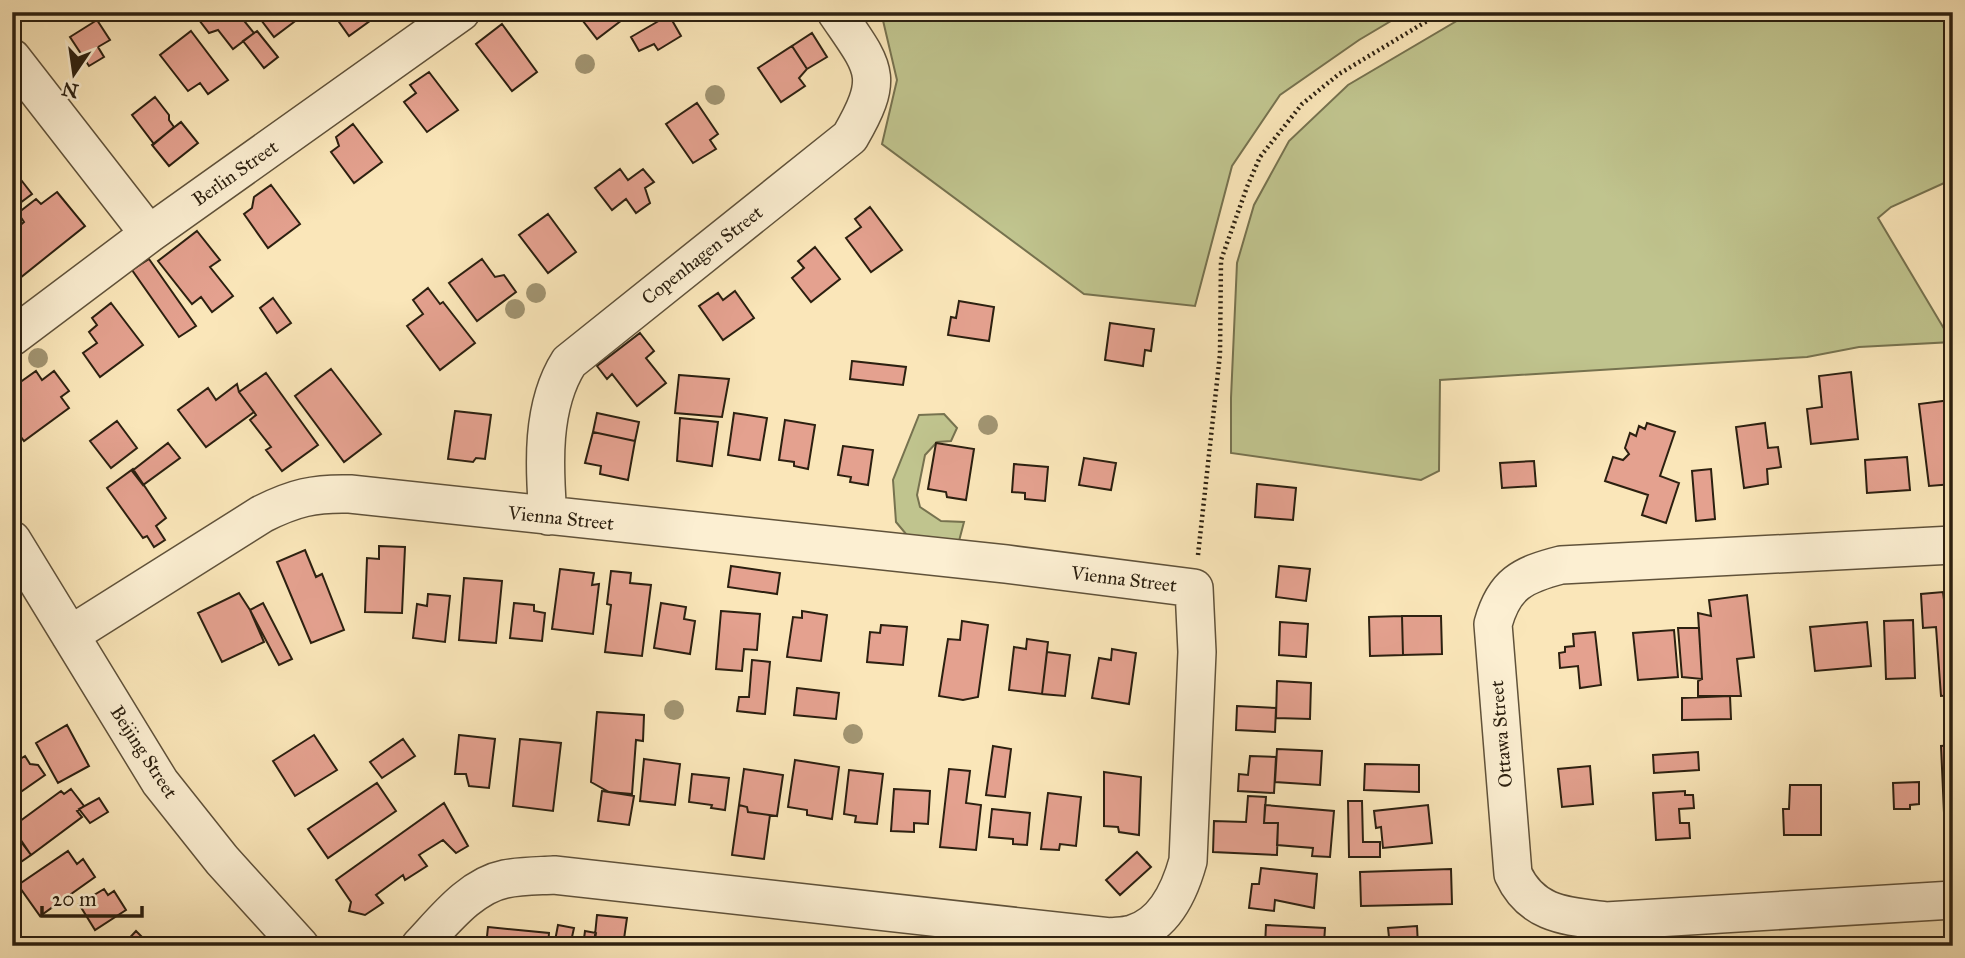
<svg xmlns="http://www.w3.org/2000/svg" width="1965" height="958" font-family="'IM FELL Great Primer',serif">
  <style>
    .green { fill: #c0c48e; stroke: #76724f; stroke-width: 2 }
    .building { fill: #e4a18f; stroke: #2c2010; stroke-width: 2 }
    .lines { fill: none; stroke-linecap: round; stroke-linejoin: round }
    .minor-casing { stroke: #60523a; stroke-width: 40 }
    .path { stroke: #2c2010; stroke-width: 4.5; stroke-dasharray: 2 3.5; stroke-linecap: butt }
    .minor { stroke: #fcefd2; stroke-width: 37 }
    .tree { fill: #a19471 }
    .labels { text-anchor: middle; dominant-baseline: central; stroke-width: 6; stroke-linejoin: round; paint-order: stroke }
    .street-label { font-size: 19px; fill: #2c2010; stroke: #fcefd2 }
  </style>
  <rect width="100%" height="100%" fill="#fae6b9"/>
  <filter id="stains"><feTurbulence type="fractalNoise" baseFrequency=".00286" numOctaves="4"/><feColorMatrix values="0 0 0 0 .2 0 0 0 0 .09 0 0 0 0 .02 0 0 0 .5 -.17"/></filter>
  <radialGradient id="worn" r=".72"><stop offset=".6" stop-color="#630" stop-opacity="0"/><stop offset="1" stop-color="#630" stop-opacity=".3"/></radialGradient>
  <path class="green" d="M881,12H1406L1359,40L1280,95L1232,166L1195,306L1084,294L882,144L897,80Z
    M1472,12H1953V179L1891,207L1878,218L1952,342L1859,347L1807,357L1440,380L1439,471L1421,480L1231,453V398L1237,263L1254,205L1289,141L1348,85Z
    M944,414L957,428L951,441L937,442L925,455L917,495L920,507L941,521L964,522L959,541L916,546L896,522L893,480L919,415Z"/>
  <path class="building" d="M193,12H237L254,33L233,49L218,30L209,33Z
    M255,12H305L306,13L274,37Z
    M332,12H370L374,18L349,36Z
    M576,12H628L630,14L597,39Z
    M669,15L681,36L658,50L654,44L639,51L631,37Z
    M97,20L110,40L98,47L104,57L89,66L70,37Z
    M502,24L537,72L512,91L476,44Z
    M191,31L228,80L208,94L200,83L188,91L160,55Z
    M257,31L278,57L264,68L243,41Z
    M812,33L827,57L807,69L792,46Z
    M792,46L807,69L799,78L805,86L781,102L758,68Z
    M429,72L458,110L427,132L404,102L416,93L410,85Z
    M155,97L169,115V120L174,127L154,144L132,115Z
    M697,103L718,134L710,140L716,149L693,163L666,124Z
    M181,122L198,143L169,166L152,145Z
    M353,124L382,162L354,183L331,152L339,146L336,137Z
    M620,169L628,180L643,169L654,182L645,188L650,203L636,213L626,199L612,210L595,188Z
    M18,176L32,194L12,209V177L14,179Z
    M271,185L300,224L268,248L244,214L252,208L254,197Z
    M57,192L85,226L20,278L12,268V232L24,222L18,213L36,199L41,204Z
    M870,207L902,250L871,272L846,238L861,227L855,219Z
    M548,214L576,252L548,273L519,235Z
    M197,231L220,260L210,267L233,296L212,312L201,297L192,304L158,261Z
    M815,247L840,279L811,302L792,278L804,268L798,261Z
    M149,259L196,326L179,337L132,270Z
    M482,259L495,277L504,275L516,292L477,321L449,283Z
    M428,288L440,304L443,302L475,343L440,370L407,326L423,314L413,300Z
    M735,291L754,318L723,340L699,306L718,293L723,300Z
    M273,298L291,323L277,333L260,308Z
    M959,301L994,307L989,341L948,335L951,317L956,318Z
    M111,303L143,345L100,377L83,353L97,343L89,332L97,325L92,318Z
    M1110,323L1154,329L1151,351L1145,350L1143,366L1105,360Z
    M640,333L654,351L646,358L666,383L637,406L612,374L607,379L597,366Z
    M852,361L906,367L903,385L850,379Z
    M331,369L381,434L344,462L295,396Z
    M36,371L42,380L54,371L69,391L61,397L69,408L24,441L12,425V408L18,404L12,396V388Z
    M1851,372L1858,439L1811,444L1807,409L1822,407L1819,376Z
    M266,373L318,445L282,471L266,450L271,447L250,420L256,415L239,392Z
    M679,375L729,379L722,417L675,413Z
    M237,384L239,392L254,412L206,447L178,410L208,388L216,400Z
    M1951,400L1953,484L1929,486L1919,404Z
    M455,411L491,415L485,459L476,458L473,462L448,459Z
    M597,413L639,422L635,441L593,432Z
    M734,413L767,418L760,460L728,455Z
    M680,418L718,422L712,466L677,461Z
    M785,420L815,425L808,469L794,466V462L779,460Z
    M117,421L137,448L111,468L90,441Z
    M1647,423L1675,432L1660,476L1679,483L1666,523L1642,515L1648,495L1605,481L1613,457L1623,460L1629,454L1625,448L1630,433L1636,436L1639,426L1645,429Z
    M1765,423L1768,448L1778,447L1781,467L1767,469L1768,484L1744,488L1736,427Z
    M593,432L635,441L628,480L600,474L601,466L585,463Z
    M168,443L180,458L143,485L132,471Z
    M936,443L974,449L966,500L947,497L946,492L928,489Z
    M843,446L873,450L868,485L850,482L851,477L838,475Z
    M1907,457L1910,490L1867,493L1865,460Z
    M1084,458L1116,463L1111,490L1079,485Z
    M1534,461L1536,486L1502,488L1500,463Z
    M1014,464L1048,467L1045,501L1025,499V493L1012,492Z
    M133,469L166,518L156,526L165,540L154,547L147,536L143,538L107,488Z
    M1711,469L1715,519L1696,521L1692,471Z
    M1257,484L1296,488L1293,520L1255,517Z
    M379,546L405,547L402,613L365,612L367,558L379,559Z
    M305,550L316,577L322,574L344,630L311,643L277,562Z
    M731,566L780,573L777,594L728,587Z
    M1279,566L1310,569L1306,601L1276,597Z
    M560,569L594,573L592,585L599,584L593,634L552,629Z
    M611,571L631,573L630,583L651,585L642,656L605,652L611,605L607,604Z
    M464,578L502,581L496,643L459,640Z
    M1943,592L1944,600L1953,599V695L1941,696L1936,627L1923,628L1921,594Z
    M239,593L250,610L264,642L222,662L198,613Z
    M428,594L450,596L445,642L413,638L417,604L427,606Z
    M1747,595L1754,657L1737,659L1741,696H1698V681L1702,679L1698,613L1711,616L1709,600Z
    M263,603L292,659L279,665L250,610Z
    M514,603L534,605V611L545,613L542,641L510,638Z
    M661,603L686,607L684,619L695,621L690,654L654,648Z
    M721,611L760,614L757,650L744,649L742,671L716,669Z
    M802,611L827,615L821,661L787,657L793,617L802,618Z
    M1402,616L1403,655L1370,656L1369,617Z
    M1402,616H1441L1442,654L1403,655Z
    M1913,620L1915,678L1886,679L1884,621Z
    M962,621L988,625L978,697L963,700L939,696L948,639L960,640Z
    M1280,622L1308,624L1306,657L1279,655Z
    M1867,622L1871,666L1815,671L1810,627Z
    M881,625L907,627L903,665L867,662L870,632L880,633Z
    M1678,628H1699L1702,679L1682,677Z
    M1674,630L1678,677L1638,680L1633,633Z
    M1595,632L1601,685L1580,688L1578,666L1560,668L1559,653L1565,652V647L1574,646L1573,634Z
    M1027,639L1048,642L1042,694L1009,690L1014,647L1026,649Z
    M1112,649L1136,653L1129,704L1092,698L1099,658L1111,660Z
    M1047,652L1070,655L1065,696L1042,694Z
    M752,660L770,662L765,714L737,711L739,697H749Z
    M1277,681L1311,683L1310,719L1276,718Z
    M797,688L839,693L836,719L794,715Z
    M1730,696L1731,719L1682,720V698Z
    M1237,706L1276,708L1275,732L1236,730Z
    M597,712L644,715L643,741L636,740L632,794L609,792L591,782Z
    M67,725L89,766L58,783L36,743Z
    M314,735L337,770L295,796L273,761Z
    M459,735L495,739L489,788L469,786L466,774H455Z
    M403,739L415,756L382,778L370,762Z
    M520,739L561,743L553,811L513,806Z
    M1953,745V835H1945L1941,746Z
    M993,746L1011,749L1005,797L986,795Z
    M1277,749L1322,751L1320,785L1275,782Z
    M1698,752L1699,770L1654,773L1653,755Z
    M25,756L30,764L38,765L45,775L12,798V764Z
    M1250,756L1276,757L1274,793L1238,791L1239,774L1248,775Z
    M644,759L680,764L675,805L640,801Z
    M795,760L839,767L832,819L807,815V810L788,807Z
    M1365,764L1419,765V792L1364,790Z
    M1590,766L1593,804L1562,807L1558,769Z
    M744,769L783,775L777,816L748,812L747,807L739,805Z
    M949,769L970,771L966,803L981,805L976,850L940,847Z
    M849,770L883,774L877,824L855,822L856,816L844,814Z
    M1104,772L1141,777L1139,835L1119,832L1118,827L1104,826Z
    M692,774L729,778L725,810L711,808L712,805L689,802Z
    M1919,782V804L1910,805V809H1894L1893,783Z
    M377,783L396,811L328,858L308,829Z
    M1790,785H1821V835H1784L1783,809H1789Z
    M71,789L84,806L77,811L82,817L31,855L12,827L61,791L64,794Z
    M894,789L930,791L928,824L914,823V832L891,831Z
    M602,791L634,796L629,825L598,821Z
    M1685,791V795H1693L1694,808L1679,809L1680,823H1689L1690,838L1656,840L1653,793Z
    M1048,793L1081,797L1076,846L1060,844L1059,850L1041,849Z
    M1248,796L1266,797L1264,823H1278L1277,855L1213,852L1214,821L1246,822Z
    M99,798L108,812L90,823L79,809Z
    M1348,801H1362L1363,842H1380V857H1349Z
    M444,803L468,846L456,853L443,840L419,855L427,866L405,880L403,875L376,895L383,903L365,915L349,911L351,902L336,880Z
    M739,805L747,807L748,812L770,815L764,859L732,855Z
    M1265,805L1334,811L1330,857L1312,856L1313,848L1277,845L1278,823H1264Z
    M1428,805L1432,843L1383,848L1381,827L1376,828L1374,811Z
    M992,809L1030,813L1027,845L1013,844V839L989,837Z
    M12,830L31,855L12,868Z
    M68,851L77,864L83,859L95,877L40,916L18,885Z
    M1137,852L1151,867L1120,895L1106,880Z
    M1261,868L1317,874L1314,908L1275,900L1274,911L1249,908L1252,884H1259Z
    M1451,869L1452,904L1361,906L1360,872Z
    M104,889L108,895L114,891L126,910L95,930L79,904Z
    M597,915L627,918L623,946L594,945Z
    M558,925L574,928L570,946H554Z
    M1266,925L1325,928L1324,943L1292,941V946H1265Z
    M1417,926L1418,946H1390L1388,928Z
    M488,927L549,933L548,946H486Z
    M136,931L151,946H122Z
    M585,931L596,933L594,945L602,946H583Z"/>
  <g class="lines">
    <defs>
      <path id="minor" d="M12,58L149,234
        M12,337L149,234L461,12
        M548,516C544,466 541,406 569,362L850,137C886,75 874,68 836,12
        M12,540L160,782L222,860L300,946
        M1953,545L1561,565C1522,575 1504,584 1493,624L1513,874C1532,915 1566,916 1606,921L1953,900
        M70,635L262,514C294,498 314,493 350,494L1006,564L1194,588L1197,652L1188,861C1180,890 1165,925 1132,934C1126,936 1117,936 1110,937L554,875C537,876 521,876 505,879C470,886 443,922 420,946"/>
    </defs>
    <use href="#minor" class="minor-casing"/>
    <path class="path" d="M1198,555L1220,354L1221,260L1247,187L1260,157L1302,104L1339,74L1442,12"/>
    <use href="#minor" class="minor"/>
  </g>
  <g class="tree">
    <circle cx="585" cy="64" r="10"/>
    <circle cx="715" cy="95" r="10"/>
    <circle cx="536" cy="293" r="10"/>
    <circle cx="515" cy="309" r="10"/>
    <circle cx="38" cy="358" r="10"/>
    <circle cx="988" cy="425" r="10"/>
    <circle cx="674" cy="710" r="10"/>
    <circle cx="853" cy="734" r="10"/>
  </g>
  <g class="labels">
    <g class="street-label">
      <text transform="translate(235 173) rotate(-35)">Berlin Street</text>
      <text transform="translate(702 255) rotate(-38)">Copenhagen Street</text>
      <text transform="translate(561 518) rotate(6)">Vienna Street</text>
      <text transform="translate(1124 579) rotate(7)">Vienna Street</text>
      <text transform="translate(1501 734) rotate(-95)">Ottawa Street</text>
      <text transform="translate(144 752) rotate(57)">Beijing Street</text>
    </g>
  </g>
  <rect width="1965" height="958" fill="none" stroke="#fae6b9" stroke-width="42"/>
  <rect x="14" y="14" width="1937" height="930" fill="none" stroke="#2c2010" stroke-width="3.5"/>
  <rect x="21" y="21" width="1923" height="916" fill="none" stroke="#2c2010" stroke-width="2"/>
  <g transform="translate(74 74) rotate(193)" stroke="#fcefd2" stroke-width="5" paint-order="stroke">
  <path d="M0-5L12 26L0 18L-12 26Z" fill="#2c2010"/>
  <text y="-10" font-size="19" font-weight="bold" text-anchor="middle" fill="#2c2010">N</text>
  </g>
  <path d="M42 906v10h100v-10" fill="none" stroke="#2c2010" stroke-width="3.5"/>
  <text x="52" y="906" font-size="21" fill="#2c2010" stroke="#fcefd2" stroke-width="5" paint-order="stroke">20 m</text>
  <rect width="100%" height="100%" filter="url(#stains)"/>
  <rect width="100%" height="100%" fill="url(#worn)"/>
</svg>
